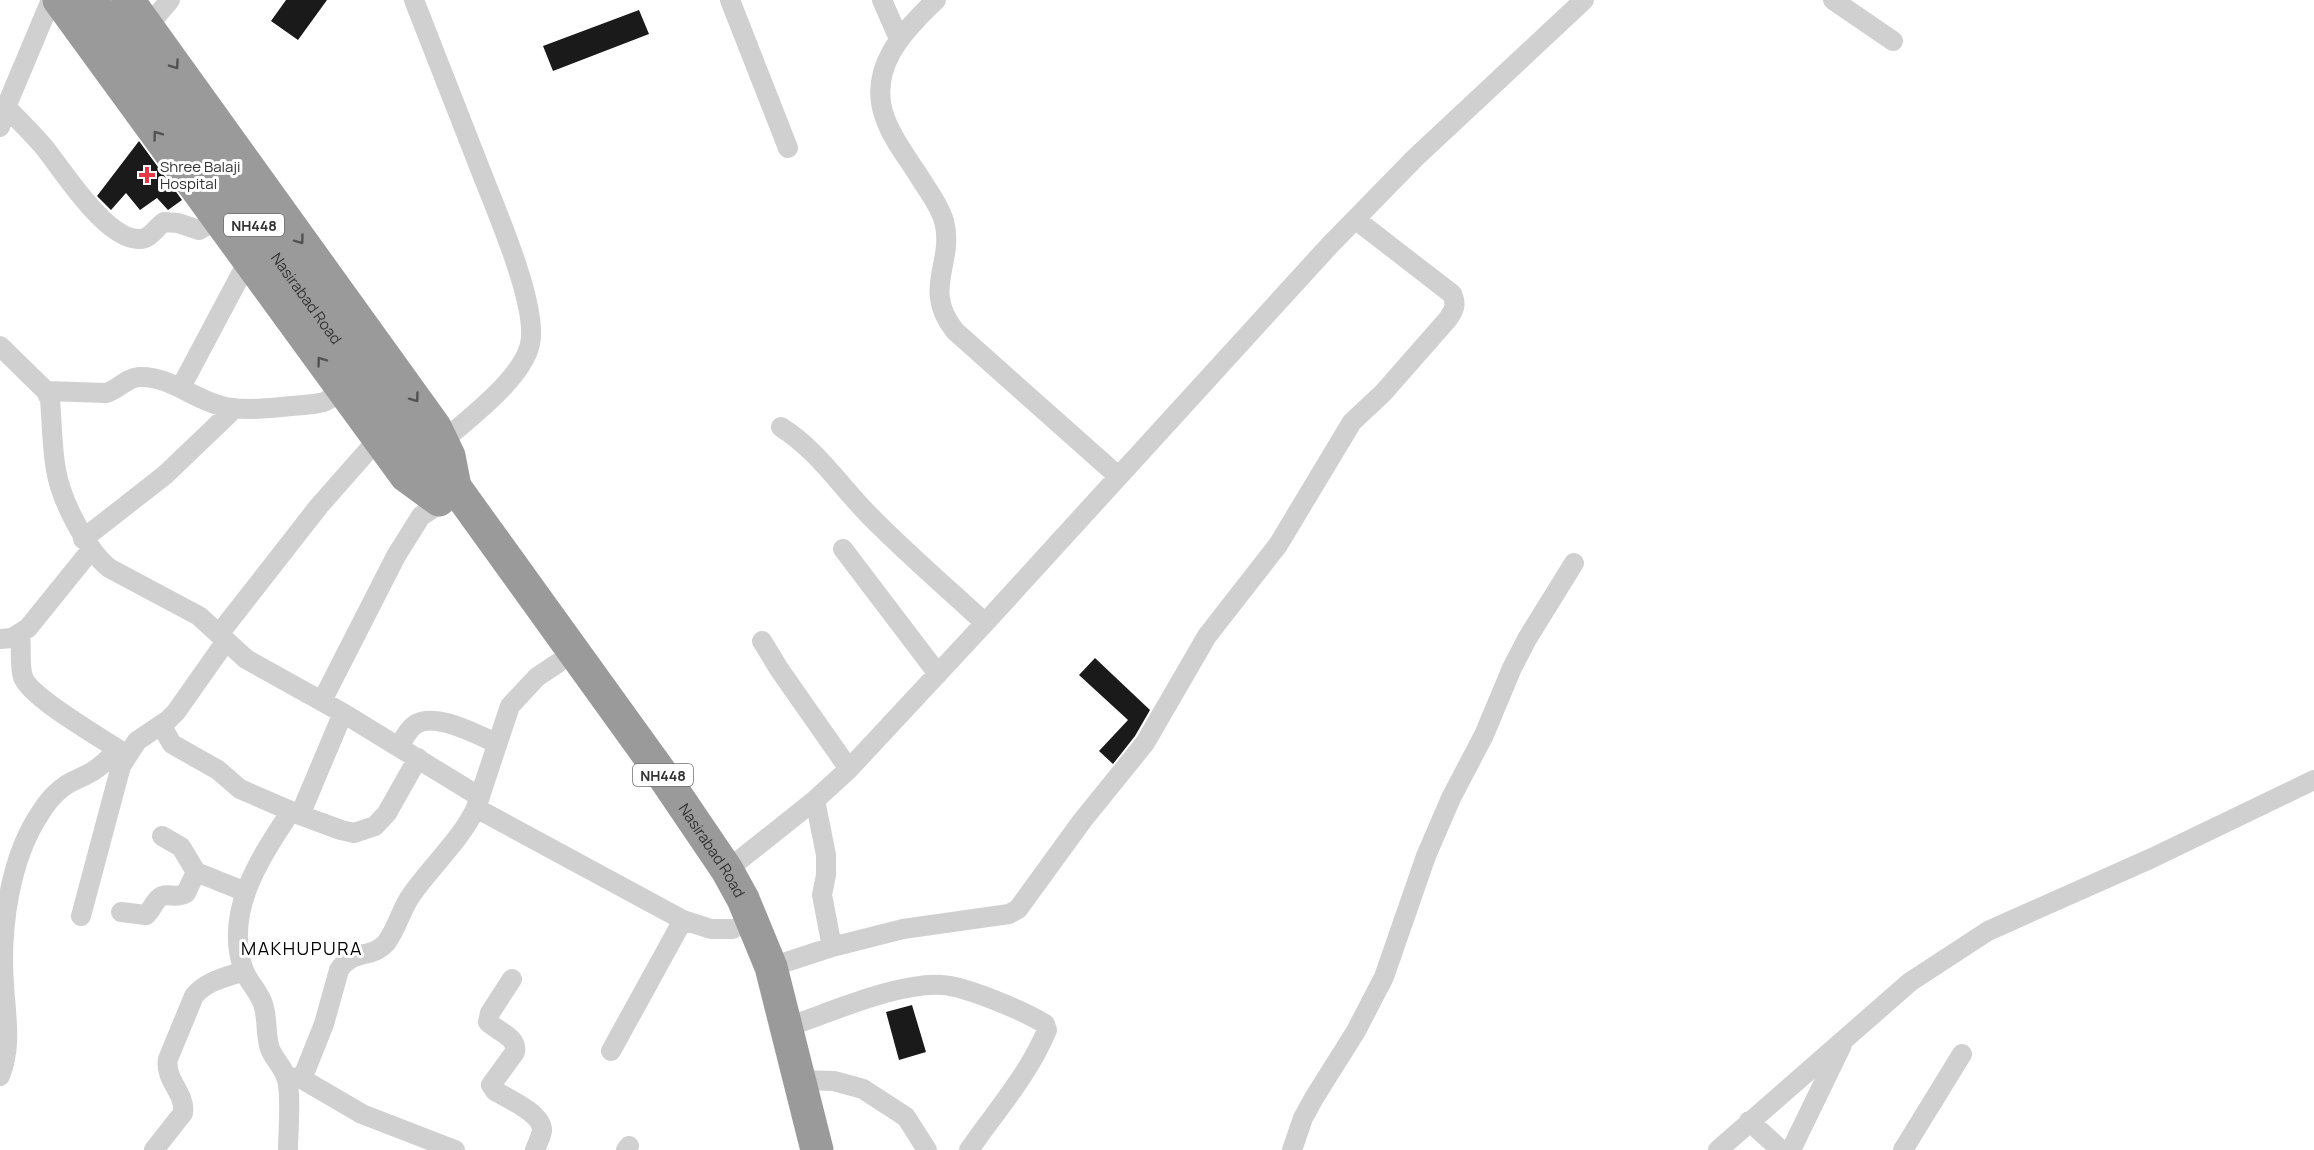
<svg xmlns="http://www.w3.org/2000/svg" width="2314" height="1150" font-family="Manrope,sans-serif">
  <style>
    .building { fill: #1a1a1a }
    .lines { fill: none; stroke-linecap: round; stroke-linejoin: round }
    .street { stroke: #d0d0d0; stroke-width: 20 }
    .highway { stroke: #9a9a9a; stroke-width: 33 }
    .oneway { stroke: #525252 }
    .poi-dot { fill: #e63946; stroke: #fff; stroke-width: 2 }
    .labels { text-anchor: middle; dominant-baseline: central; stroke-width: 6; stroke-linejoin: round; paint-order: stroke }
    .shield { fill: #fff; stroke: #707070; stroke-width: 1.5 }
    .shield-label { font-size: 14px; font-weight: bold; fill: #333 }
    .poi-label { font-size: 15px; fill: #333; stroke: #fff; text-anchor: start }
    .street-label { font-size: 15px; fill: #333; stroke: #fff }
    .quarter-label { font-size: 18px; letter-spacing: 1.5px; fill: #000; stroke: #fff }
  </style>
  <rect width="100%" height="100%" fill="#fff"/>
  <path class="building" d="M286,0H327L298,40L271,21Z
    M639,10L649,34L553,71L543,46Z
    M139,141L182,200L168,210L157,198L140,210L126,193L111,210L97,196Z
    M1095,658L1150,710L1135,736L1113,764L1099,751L1128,720L1079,675Z
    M912,1005L926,1052L899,1060L886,1012Z"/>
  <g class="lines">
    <path class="street" d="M414,0C435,54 456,108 477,161C492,201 539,305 530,344C523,378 469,418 443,441
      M730,0L788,148
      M882,0L899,39
      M936,0C903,31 867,69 885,118C892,138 906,156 917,173C926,188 939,204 944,221C955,263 921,289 955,331L1118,476
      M1833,0L1893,41
      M141,34L170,0
      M6,107C19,120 32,133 44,147C64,172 105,238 138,239C150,240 155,228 164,222L178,223L199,230L218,220
      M0,127L6,107L51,0
      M0,346L46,391L50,400C52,423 52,447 56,470C61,500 86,549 109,568L199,616L246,659L343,713L480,797
      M181,387L248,261
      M46,391L106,393C118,390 126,378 139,377C169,375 197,402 226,407C250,412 288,406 314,404L324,402L343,392
      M781,427C818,451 838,483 868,514C905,552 946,587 985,623
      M83,539L165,475L235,408
      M843,549L938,674
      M219,634L319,506L378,439
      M20,635C22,647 19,665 23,677C30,698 105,740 127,755
      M0,639L12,638L28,628L91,550
      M762,641L779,669L849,769
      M322,701L396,556L421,516L441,503
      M161,725L172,744L218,770L240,789L300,815L341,830L354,833L375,826L387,813L418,758
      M399,747C404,739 408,729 416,724C436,712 477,735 497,743
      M815,800L826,855V875L822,895L832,947
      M476,808L683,920L711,929H733
      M300,815L343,713
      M162,836L181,847L196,872L246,892
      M727,870L815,800L849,769L985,623L1329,246L1415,158L1584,0
      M121,912L146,915C152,910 155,899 162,896C170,893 177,899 186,893L196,872
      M81,916L121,766L137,741L168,720L176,712L226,641
      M771,967L832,947L903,929L1009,914L1018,909L1082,821L1145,743L1207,636L1278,545L1352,422L1383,393L1448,319C1454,310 1457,305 1452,294L1355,219
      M512,979L490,1013L488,1022C497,1031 518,1037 515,1052L491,1085L495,1091C509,1099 543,1114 542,1131C541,1137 537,1144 535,1150
      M787,1027C829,1013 898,982 942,985C965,986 1024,1011 1045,1024L1047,1030C1029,1074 996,1111 969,1150
      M611,1051L683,920
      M0,1076C12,1046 6,1017 4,985C0,930 9,859 41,812C46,804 54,794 62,788C69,782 78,779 86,775C99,769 109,759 118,749
      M289,1077L302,1079L362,1114L455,1150
      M302,1079L324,1024L339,970C352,949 372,959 386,943C397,929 401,909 412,894C433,864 460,841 476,808L510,706L537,677L558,663
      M799,1080L834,1081L863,1089L906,1117L927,1150
      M1749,1121L1781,1150
      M154,1150L183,1113C186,1093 164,1080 168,1059L194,996C206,981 226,977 244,971
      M288,1150C288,1132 292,1092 286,1077C283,1067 274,1059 270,1049C265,1034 268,1018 263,1004C259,991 247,981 243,968C224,910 261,857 291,811
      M626,1150L629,1146
      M1292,1150L1303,1118L1314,1098L1356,1031L1384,977L1426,856L1451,798L1484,735L1512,668L1527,639L1574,563
      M1718,1150L1910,982L1988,931L2152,858L2314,780
      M1791,1150L1842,1045
      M1903,1150L1962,1054"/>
    <g class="highway">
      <path d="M59,0L406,476L439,500"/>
      <path id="s1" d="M91,0L416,449L455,487L664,777L727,870L743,899L771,967L817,1150"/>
      <path d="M128,0L435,427L449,456L455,487"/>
    </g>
  </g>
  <defs><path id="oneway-chevron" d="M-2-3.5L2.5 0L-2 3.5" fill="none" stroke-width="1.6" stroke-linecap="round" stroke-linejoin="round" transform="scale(1.5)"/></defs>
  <g class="oneway">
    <use href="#oneway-chevron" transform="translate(175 65) rotate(55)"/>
    <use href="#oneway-chevron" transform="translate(157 135) rotate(-126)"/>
    <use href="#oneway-chevron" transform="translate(300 240) rotate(54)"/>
    <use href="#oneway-chevron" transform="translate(321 361) rotate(-126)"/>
    <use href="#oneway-chevron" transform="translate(415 398) rotate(54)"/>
  </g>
  <path class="poi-dot" d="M144 166h6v6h6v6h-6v6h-6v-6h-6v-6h6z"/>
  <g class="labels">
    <g class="shield">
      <rect x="224" y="214" width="60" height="22" rx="4.5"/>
      <rect x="633" y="764" width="60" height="22" rx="4.5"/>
    </g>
    <g class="shield-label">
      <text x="254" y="225">NH448</text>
      <text x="663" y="775">NH448</text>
    </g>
    <g class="poi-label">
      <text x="160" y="166">Shree Balaji<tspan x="160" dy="17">Hospital</tspan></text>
    </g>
    <g class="street-label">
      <text stroke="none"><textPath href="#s1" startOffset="368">Nasirabad Road</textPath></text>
      <text stroke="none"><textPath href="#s1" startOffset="1054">Nasirabad Road</textPath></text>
    </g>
    <g class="quarter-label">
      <text x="302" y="948">MAKHUPURA</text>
    </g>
  </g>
</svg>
